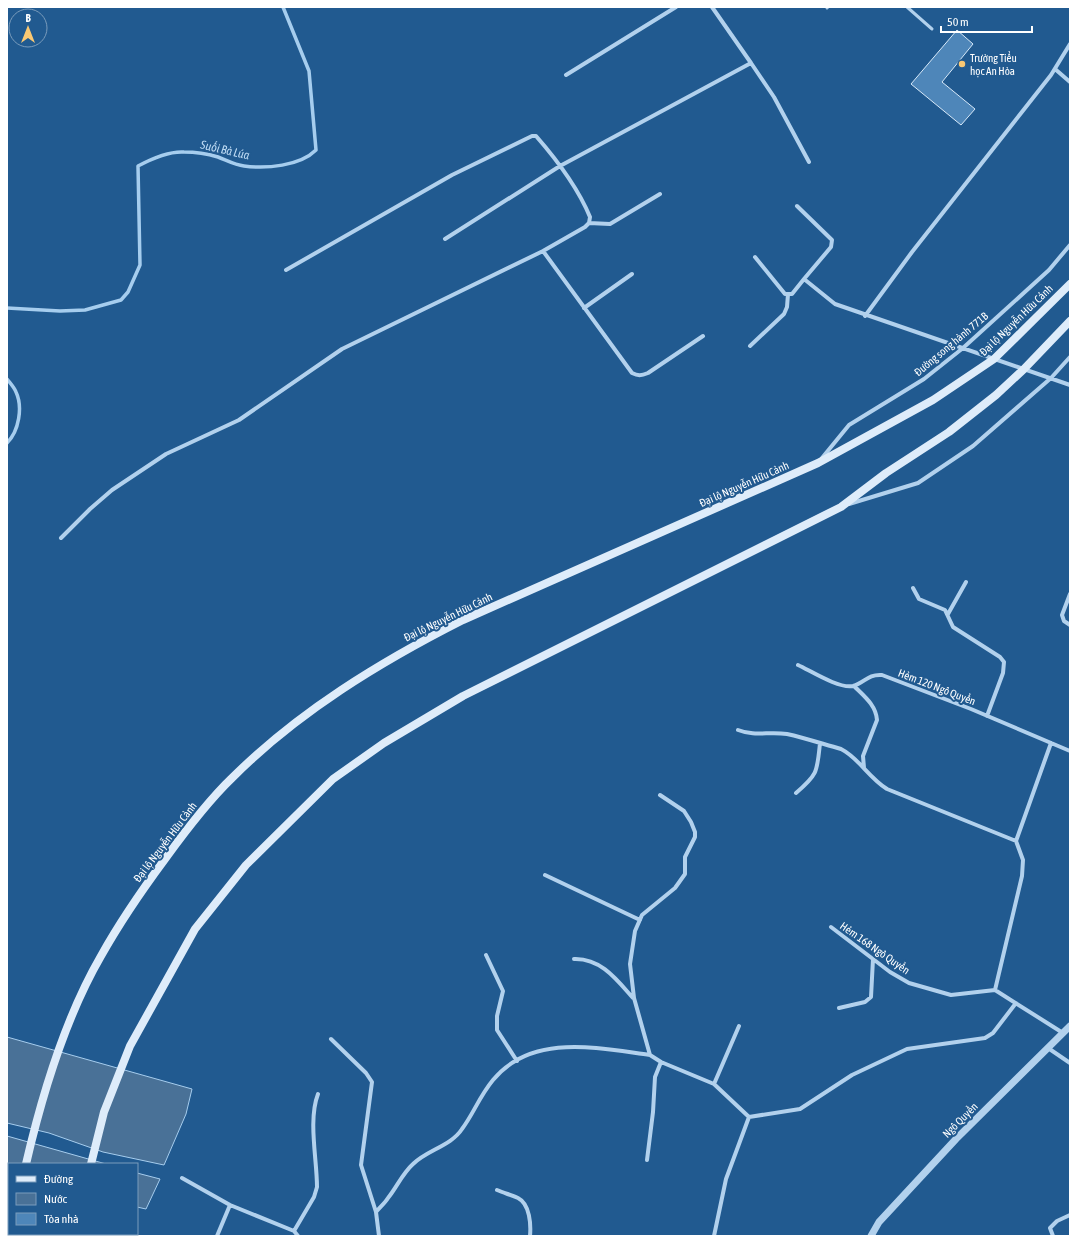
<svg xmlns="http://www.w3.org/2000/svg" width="1077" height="1243" font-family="'Asap Condensed',sans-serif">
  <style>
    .water { fill: #497197; stroke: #a6cdee }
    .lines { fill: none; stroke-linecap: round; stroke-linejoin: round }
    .stream { stroke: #a6cdee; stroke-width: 3.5 }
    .building { fill: #4e86b9; stroke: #d7e9f9 }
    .service { stroke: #b2d1ed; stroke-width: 3 }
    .minor { stroke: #b2d1ed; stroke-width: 4 }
    .tertiary { stroke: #b2d1ed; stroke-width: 7 }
    .secondary { stroke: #deecfa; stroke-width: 8 }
    .poi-dot { fill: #f9c873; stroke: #215a90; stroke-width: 1.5 }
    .labels { text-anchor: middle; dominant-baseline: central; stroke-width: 4; stroke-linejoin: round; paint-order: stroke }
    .poi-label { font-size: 11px; fill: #fff; stroke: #215a90; text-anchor: start }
    .street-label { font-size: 11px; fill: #fff; stroke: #215a90 }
    .water-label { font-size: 12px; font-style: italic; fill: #bedbf4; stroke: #215a90 }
  </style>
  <rect width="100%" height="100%" fill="#215a90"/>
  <path class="water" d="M7,1037L192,1089L186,1114L164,1165L103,1152L49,1133L7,1123Z
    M7,1136L106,1164H9V1173L7,1172Z
    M137,1173L160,1179L146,1209L137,1207Z"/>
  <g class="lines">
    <path class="stream" d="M7,308L60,311L85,310L121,300L128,292L140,265L138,166C151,159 168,151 184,152C194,152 208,154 218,157C226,160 235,165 244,166C266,169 300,166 316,150L309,71L283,7
      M7,379C10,383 14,387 16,392C23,407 19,431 7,443"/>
  </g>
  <path class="building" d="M957,30L973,44L942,82L975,109L961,125L911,84Z"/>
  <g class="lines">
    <path class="service" d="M907,7L932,29
      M827,8L828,7"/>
    <path class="minor" d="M751,63L774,97L809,162
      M1055,69L1070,82
      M566,75L676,7
      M797,206L832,240L831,247L804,279L835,304L1070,385
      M589,223L610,224L660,194
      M445,239L560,166L751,63L712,7
      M543,251L632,373C638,376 641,376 648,373L703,336
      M755,257L785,294H792L804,279
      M584,308L632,274
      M865,316L912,252L1051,75L1070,44
      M750,346L784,314L787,307L788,294
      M822,458L849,425L924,379L963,348L1049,270L1070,245
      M849,504L918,483L973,446L1051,378L1070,357
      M61,538L90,509L112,490L166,454L239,420L342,349L543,251L585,227L589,223L590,217C578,188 557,160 536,136H532L452,175L286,270
      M913,588L919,599L945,610L953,627L1000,657L1004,662L1003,673L987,716
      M1070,594L1062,615L1064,621L1070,625
      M948,614L966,582
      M798,665C811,671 839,689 853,686C865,683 867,674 882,675L971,709L1070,751
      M854,686C864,696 876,705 877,720L863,756L864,768
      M738,730C756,737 768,731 787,734C805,738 823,744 841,749C859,758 868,777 887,789L1016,841
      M796,793C818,774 817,772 820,743
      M660,795L684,811L691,822L695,832V837L685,857V874L675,888L642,915L635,931L630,964L634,998L650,1055L661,1062L714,1084L749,1117L800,1109L852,1075L907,1049L985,1038L993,1033L1016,1003
      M545,875L640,920
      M831,927L890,972L909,983L951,995L995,990L1063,1033
      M486,955L503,991L497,1016V1030L517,1061
      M574,959C601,958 617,980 633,998
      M995,990L1022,876L1023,860L1016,841L1051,743
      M839,1008L865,1002L871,997L873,959
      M331,1039L366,1073L372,1082L361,1165L376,1212L379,1236
      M1048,1048L1070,1063
      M714,1084L739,1026
      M647,1160L653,1112L655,1077L661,1062
      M182,1178L230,1205L294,1231L298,1236
      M497,1190C504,1193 511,1195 518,1198C530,1204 531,1225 530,1236
      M376,1212C380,1207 385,1203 388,1198C397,1187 402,1174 413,1164C427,1150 451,1146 462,1129C474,1113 479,1097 493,1080C532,1033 597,1048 650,1055
      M294,1231L314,1197L317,1187C317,1159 308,1120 318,1094
      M217,1236L230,1205
      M714,1236L726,1179L749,1117
      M1053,1236L1050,1228L1057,1221L1070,1215"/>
    <path class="tertiary" d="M871,1236L879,1222L956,1139L1070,1026"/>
    <path class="secondary" d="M26,1164C42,1095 65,1018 101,956C120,922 142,890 165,859C186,830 207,802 232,778C298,712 380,662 463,620L818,463L933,400L994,359L1070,284
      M91,1164L104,1112L130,1046L195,929L246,865L333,779L384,743L463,696L841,507L886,473L949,432L996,395L1024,369L1070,321
      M9,1236L10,1234
      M74,1236L75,1234"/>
  </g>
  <circle class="poi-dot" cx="962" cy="64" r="4"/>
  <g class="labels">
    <g class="poi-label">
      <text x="970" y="58">Trường Tiểu<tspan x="970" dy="13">học An Hòa</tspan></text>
    </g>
    <g class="street-label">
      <text transform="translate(1016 320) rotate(-44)">Đại lộ Nguyễn Hữu Cảnh</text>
      <text transform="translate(951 344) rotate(-40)">Đường song hành 771B</text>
      <text transform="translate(744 484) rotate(-24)">Đại lộ Nguyễn Hữu Cảnh</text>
      <text transform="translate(448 617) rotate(-26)">Đại lộ Nguyễn Hữu Cảnh</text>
      <text transform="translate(937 687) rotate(21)">Hẻm 120 Ngô Quyền</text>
      <text transform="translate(165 842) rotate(-53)">Đại lộ Nguyễn Hữu Cảnh</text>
      <text transform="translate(875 948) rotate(35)">Hẻm 168 Ngô Quyền</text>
      <text transform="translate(960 1120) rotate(-45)">Ngô Quyền</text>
    </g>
    <g class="water-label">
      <text transform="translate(225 150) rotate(13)">Suối Bà Lúa</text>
    </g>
  </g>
  <rect width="1077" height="1243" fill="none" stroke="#ffffff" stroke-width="16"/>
  <rect x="8" y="1163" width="130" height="72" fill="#215a90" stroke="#7a9cbc"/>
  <rect x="16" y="1176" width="20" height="6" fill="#deecfa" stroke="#7a9cbc"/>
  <text x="44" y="1183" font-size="12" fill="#ffffff">Đường</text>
  <rect x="16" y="1193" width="20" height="12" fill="#497197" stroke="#7a9cbc"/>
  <text x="44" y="1203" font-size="12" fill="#ffffff">Nước</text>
  <rect x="16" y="1213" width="20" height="12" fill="#4e86b9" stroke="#7a9cbc"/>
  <text x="44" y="1223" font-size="12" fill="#ffffff">Tòa nhà</text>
  <g transform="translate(28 28)"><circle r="19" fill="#215a90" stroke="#7a9cbc"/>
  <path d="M0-3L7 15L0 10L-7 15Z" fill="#f9c873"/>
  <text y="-6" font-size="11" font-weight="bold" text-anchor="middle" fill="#ffffff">B</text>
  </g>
  <path d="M941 26v6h91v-6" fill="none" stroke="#ffffff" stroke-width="2"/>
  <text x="947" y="26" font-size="12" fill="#ffffff" stroke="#215a90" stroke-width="3" paint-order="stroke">50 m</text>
</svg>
